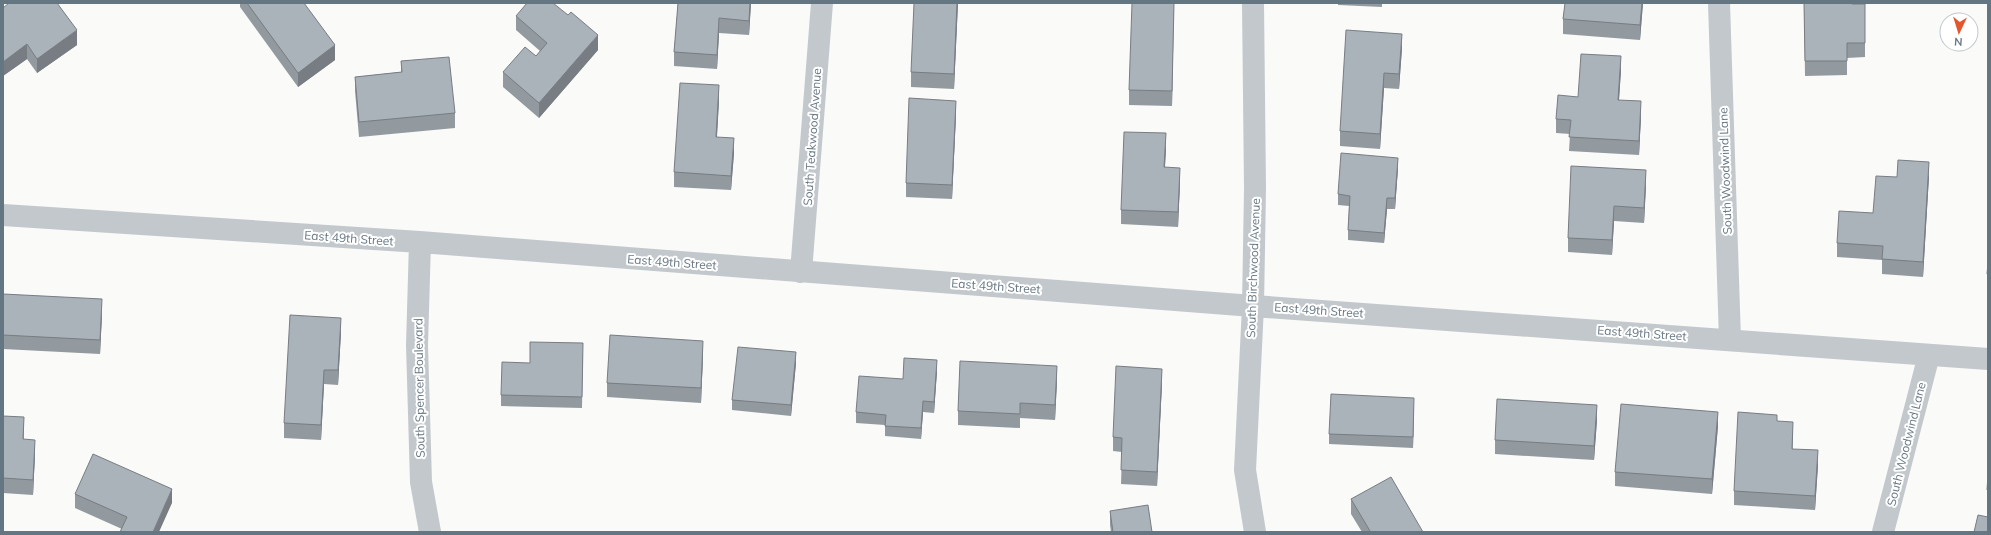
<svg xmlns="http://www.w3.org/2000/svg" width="1991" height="535" font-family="Mulish,sans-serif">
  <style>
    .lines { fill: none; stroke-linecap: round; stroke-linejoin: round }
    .minor { stroke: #c3c8cc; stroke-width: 22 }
    .wall { fill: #929a9f }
    .shaded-wall { fill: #777d82 }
    .building { fill: #aab3b9; stroke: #777d82 }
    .labels { text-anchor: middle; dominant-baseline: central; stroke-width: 4; stroke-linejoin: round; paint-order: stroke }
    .street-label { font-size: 12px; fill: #657683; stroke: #fff }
  </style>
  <rect width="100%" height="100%" fill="#fafaf8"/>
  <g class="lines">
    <path class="minor" d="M1253,3L1255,189L1253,306L1245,470L1255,532
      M1719,3L1730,340
      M3,215L420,242L1253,306L1988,359
      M420,242L417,345L421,482L430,532
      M801,272L822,3
      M1883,532L1929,355"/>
  </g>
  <path class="wall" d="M240,3H304L335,60L298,87L240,7Z
    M678,3H751L749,35L719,33L717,69L674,66V52Z
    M958,3L954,89L911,87V72Z
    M1174,3L1172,106L1129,105V90Z
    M1338,3H1382V7L1338,5Z
    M1565,3H1643L1640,40L1563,34V19Z
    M1804,3L1865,4V57L1847,58V75L1805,76Z
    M3,8L77,45L37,73L27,59L3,76Z
    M516,16L598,50L539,118L503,87V72L536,56L540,51L516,30Z
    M1402,48L1399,89L1384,88L1380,149L1340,146V131Z
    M401,61L455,113V128L359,137L355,91V77L401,72Z
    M1621,70L1619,100L1641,116L1639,155L1569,151L1570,134L1556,133V119L1578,97Z
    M719,100L717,137L734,153L731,190L674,187V172Z
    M956,115L952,199L906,197V183Z
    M1166,148L1165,167L1180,182L1178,227L1121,224V210Z
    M1398,168L1395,209H1387L1384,243L1348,240V230L1349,206L1338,205V194Z
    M1929,176L1923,277L1882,274V260L1837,257V243L1873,213L1897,177Z
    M1646,185L1644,223L1614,221L1612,255L1568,252V238Z
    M1988,263V289L1987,288V274Z
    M3,294L102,314L100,354L3,349Z
    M341,332L338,385L324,384L321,440L284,438V423Z
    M583,354L582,408L501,406V395L530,363Z
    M703,355L701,403L607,397V383Z
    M796,363L791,416L732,410V400Z
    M937,371L934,413L923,412L921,439L885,436V425L856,423V412L903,379Z
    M1057,380L1055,420L1020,418V428L958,425V411Z
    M1162,383L1157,486L1121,484L1122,452L1113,451V437Z
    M1414,409L1413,448L1329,444V434Z
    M3,416L24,431L23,439L35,454L33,495L3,493Z
    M1597,420L1594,460L1495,454V440Z
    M1777,421L1793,437L1792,449L1818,465L1815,510L1734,505V491Z
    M1718,426L1712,494L1615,486V472Z
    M1988,475V504H1987V490Z
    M75,494L172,503L122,529L75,508Z
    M1351,499L1423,532H1362L1351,514Z
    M1110,511L1152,532H1111L1110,525Z"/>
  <path class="shaded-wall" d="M750,3H751L749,35V21Z
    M957,3H958L954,89V74Z
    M1174,3L1172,106V91Z
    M1642,3H1643L1640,40V25Z
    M719,18V33L717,69V55Z
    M77,30V45L37,73V59Z
    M1402,34V48L1399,89V74Z
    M598,35V50L539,118V103Z
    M27,44V59L3,76V62Z
    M335,45V60L298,87V73Z
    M1621,56V70L1618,114V100Z
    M1384,73V88L1380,149V134Z
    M719,85V100L716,151V137Z
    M956,101V115L952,199V185Z
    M1641,101V116L1639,155V141Z
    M1166,133V148L1164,182V167Z
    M734,138V153L731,190V176Z
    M1398,158V168L1395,209V198Z
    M1929,162V176L1923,277V262Z
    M1180,168V182L1178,227V212Z
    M1646,170V185L1644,223V208Z
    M1387,198V209L1384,243V233Z
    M1614,206V221L1612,255V240Z
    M102,299V314L100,354V340Z
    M341,318V332L338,385V370Z
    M703,341V355L701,403V388Z
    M796,352V363L791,416V405Z
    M937,360V371L934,413V402Z
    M1057,366V380L1055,420V405Z
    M1162,369V383L1157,486V472Z
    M324,370V384L321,440V425Z
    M1414,398V409L1413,448V437Z
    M923,401V412L921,439V428Z
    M1597,405V420L1594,460V446Z
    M1718,412V426L1712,494V479Z
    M24,417V431L23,453V439Z
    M1793,422V437L1792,463V449Z
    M35,440V454L33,495V480Z
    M1818,450V465L1815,510V496Z
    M172,489V503L159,532H153Z"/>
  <path class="building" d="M9,3H57L77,30L37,59L27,44L3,62V8Z
    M247,3H304L335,45L298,73Z
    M527,3H553L568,15L571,12L598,35L539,103L503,72L525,47L536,56L547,43L516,16Z
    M678,3H750L749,21L719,18L717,55L674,52Z
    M914,3H957L954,74L911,72Z
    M1132,3H1174L1172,91L1129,90Z
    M1565,3H1642L1640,25L1563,19Z
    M1804,3H1852V4H1865V43H1847V61H1805Z
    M1346,30L1402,34L1399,74L1384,73L1380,134L1340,131Z
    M1581,54L1621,56L1618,100L1641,101L1639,141L1569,137L1571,120L1556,119L1558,95L1578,97Z
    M449,57L455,113L359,122L355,77L402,72L401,61Z
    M680,83L719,85L716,137L734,138L731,176L674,172Z
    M909,98L956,101L952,185L906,183Z
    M1124,132L1166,133L1164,167L1180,168L1178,212L1121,210Z
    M1341,153L1398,158L1395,198H1387L1384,233L1348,230L1350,196L1338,194Z
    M1898,160L1929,162L1923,262L1882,259L1883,246L1837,243L1839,211L1873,213L1876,176L1897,177Z
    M1571,166L1646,170L1644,208L1614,206L1612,240L1568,238Z
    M1988,263V274H1987Z
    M3,294L102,299L100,340L3,335Z
    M290,315L341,318L338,370H324L321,425L284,423Z
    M610,335L703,341L701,388L607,383Z
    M530,342L583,343L582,397L501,395L502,362L530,363Z
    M738,347L796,352L791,405L732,400Z
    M904,358L937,360L934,402L923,401L921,428L885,426L886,415L856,412L859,376L903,379Z
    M960,361L1057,366L1055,405L1020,403V414L958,411Z
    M1116,366L1162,369L1157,472L1121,470L1122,438L1113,437Z
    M1331,394L1414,398L1413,437L1329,434Z
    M1497,399L1597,405L1594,446L1495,440Z
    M1621,404L1718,412L1712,479L1615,472Z
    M1738,412L1777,415V421L1793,422L1792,449L1818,450L1815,496L1734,491Z
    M3,416L24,417L23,439L35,440L33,480L3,478Z
    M93,454L172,489L153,532H120L127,517L75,494Z
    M1988,475V490H1987Z
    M1391,477L1423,532H1369L1370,531L1351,499Z
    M1148,505L1152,532H1113L1110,511Z
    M1978,515L1988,517V532H1974Z"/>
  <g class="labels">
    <g class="street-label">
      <text transform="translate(812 137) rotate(-86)">South Teakwood Avenue</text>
      <text transform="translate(1725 171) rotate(-92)">South Woodwind Lane</text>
      <text transform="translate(349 238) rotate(4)">East 49th Street</text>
      <text transform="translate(672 262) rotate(4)">East 49th Street</text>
      <text transform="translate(1253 268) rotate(-88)">South Birchwood Avenue</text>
      <text transform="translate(996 286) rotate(4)">East 49th Street</text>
      <text transform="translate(1319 310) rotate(4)">East 49th Street</text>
      <text transform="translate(1642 333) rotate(4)">East 49th Street</text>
      <text transform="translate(419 388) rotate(-91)">South Spencer Boulevard</text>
      <text transform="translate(1906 444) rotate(-76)">South Woodwind Lane</text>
    </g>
  </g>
  <rect width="1991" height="535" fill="none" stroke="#657683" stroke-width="8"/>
  <g transform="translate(1959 32) rotate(184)"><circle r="19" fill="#ffffff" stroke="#c1c8cd"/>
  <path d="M0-3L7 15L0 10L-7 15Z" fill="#e4572e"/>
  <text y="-6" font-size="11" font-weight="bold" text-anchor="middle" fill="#657683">N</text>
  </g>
</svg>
